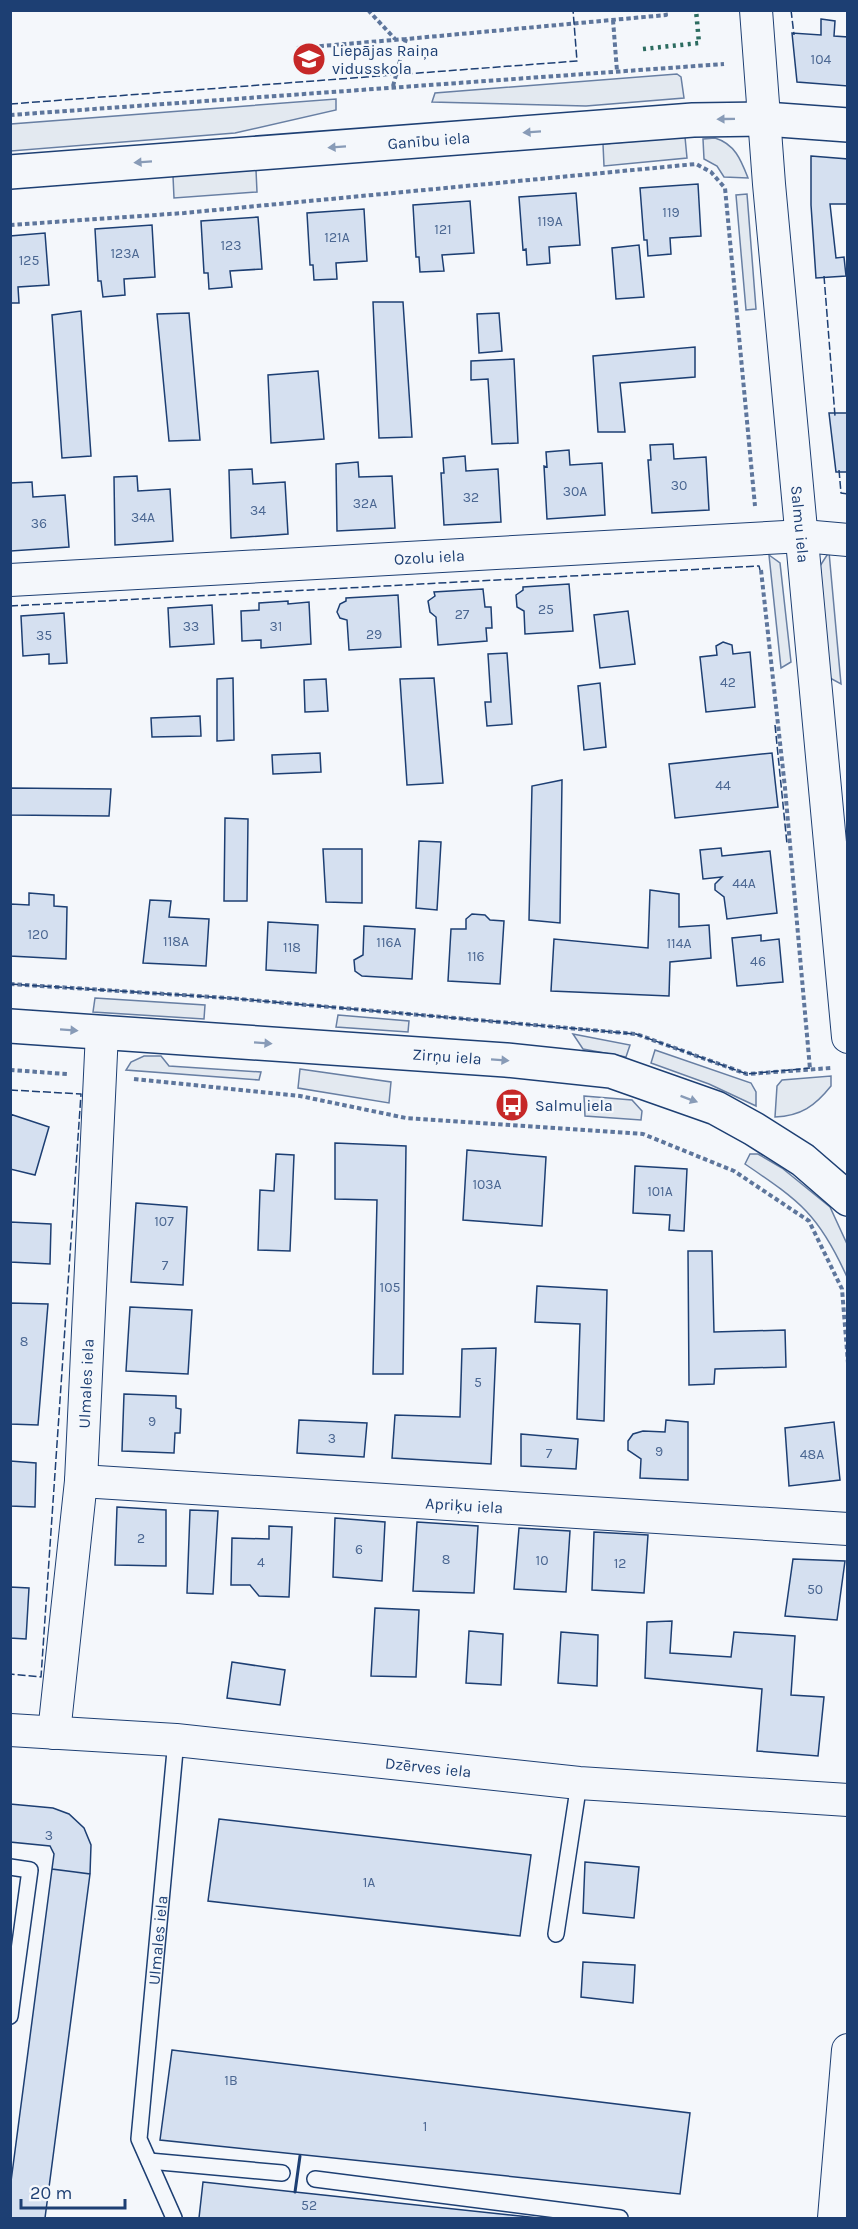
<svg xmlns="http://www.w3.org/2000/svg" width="858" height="2229" font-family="Karla,sans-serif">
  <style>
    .green { fill: #e3e9f0; stroke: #687fa3; stroke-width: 1.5 }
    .building { fill: #d5e0f0; stroke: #1d3f73; stroke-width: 1.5 }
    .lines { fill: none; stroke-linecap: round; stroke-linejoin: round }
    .lane-casing { stroke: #1d3f73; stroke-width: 18 }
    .street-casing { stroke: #1d3f73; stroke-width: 34 }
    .highway-casing { stroke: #1d3f73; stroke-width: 36 }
    .path { stroke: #5e769c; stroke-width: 4; stroke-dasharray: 4.5 3; stroke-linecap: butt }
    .lane { stroke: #f4f7fb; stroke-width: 15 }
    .street { stroke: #f4f7fb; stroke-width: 32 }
    .highway { stroke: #f4f7fb; stroke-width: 33 }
    .hedge { stroke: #2c6c60; stroke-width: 4.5; stroke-dasharray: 3 4.5; stroke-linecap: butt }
    .fence { stroke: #1d3f73; stroke-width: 1.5; stroke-dasharray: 8 3; stroke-linecap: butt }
    .wall { stroke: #1d3f73; stroke-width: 3 }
    .oneway { fill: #889bb7 }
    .labels { text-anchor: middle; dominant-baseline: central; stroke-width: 4.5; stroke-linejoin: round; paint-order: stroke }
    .number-label { font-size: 14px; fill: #4b6792 }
    .poi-label { font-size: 16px; fill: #1d3f73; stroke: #f4f7fb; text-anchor: start }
    .street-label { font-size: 16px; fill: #1d3f73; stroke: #f4f7fb }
  </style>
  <rect width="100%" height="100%" fill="#f4f7fb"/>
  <path class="green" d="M677,74L681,77L684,98L586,106L432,102L435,93Z
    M336,99V110L235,133L11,151V124Z
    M685,137L687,158L604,166L603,144Z
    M715,138C735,144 741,160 748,178L724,177L717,166L704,159L703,139Z
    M256,170L257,192L174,198L173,176Z
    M747,194L756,309L746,310L736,195Z
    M829,552L841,684L830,678L820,566Z
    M769,555L780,563L791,662L781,668Z
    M95,998L205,1005L204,1019L93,1012Z
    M338,1015L409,1021L408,1032L336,1027Z
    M573,1034L630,1045L626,1057L583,1049Z
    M655,1050L751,1083L756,1092V1106L709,1084L651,1063Z
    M144,1056H161L169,1066L261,1072L259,1080L126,1070L131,1062Z
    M300,1069L391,1082L389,1103L298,1088Z
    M831,1076V1086C815,1106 801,1116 775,1117L777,1086L782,1080Z
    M584,1096L632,1100L642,1111L641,1120L585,1116Z
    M750,1154H758L782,1168L830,1207L847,1244V1277C819,1215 801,1202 745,1164Z"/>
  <path class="building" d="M821,19L835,21L834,36L848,37V86L797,82L792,33L821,35Z
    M811,156L848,159V204H830L836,258L844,257L846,276L816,278L811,205Z
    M698,184L701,236L670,238L671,254L648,256L647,240H644L640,188Z
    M576,193L580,245L549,247L550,263L527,265L526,249L523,250L519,197Z
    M470,201L474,253L442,255L444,271L420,272L419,257H416L413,205Z
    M364,209L367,261L336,263L337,279L314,280L313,265H310L307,213Z
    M258,217L262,269L230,271L232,287L209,289L208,273H204L201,221Z
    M152,225L155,277L124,279L125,295L103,297L101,281H98L95,229Z
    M45,233L49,285L18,287L19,303H10V236Z
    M639,245L644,297L616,299L612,248Z
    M373,302H403L412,437L379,438Z
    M81,311L91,456L62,458L52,315Z
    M189,313L200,440L169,441L157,314Z
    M499,313L502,351L479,353L477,314Z
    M695,347V377L620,383L625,432H598L593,356Z
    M514,359L518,443L492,444L488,379L471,380V361Z
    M318,371L324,439L271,443L268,375Z
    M829,413H848V472H836Z
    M673,444L674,459L706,457L709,510L652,513L648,460H651L650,445Z
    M569,450L570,465L602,463L605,515L547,519L544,466L547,467L546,452Z
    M465,456L466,471L498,469L501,522L444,525L441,473H444L443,458Z
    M358,462L359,477L392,476L395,528L337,531L336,464Z
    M252,469L253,484L285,482L288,534L231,538L229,470Z
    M137,476L138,491L170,489L173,541L115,545L114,477Z
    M32,482L33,497L65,495L69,547L11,551L10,483Z
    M569,584L573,631L525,634L524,611L517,607L516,595L523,590V587Z
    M483,589L485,607H491L492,628H486L487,641L438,645L436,617L430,612L428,601L435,596L434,592Z
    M398,595L401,647L349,650L347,620L340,618L337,612L340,604L346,601V598Z
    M288,601V604L309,602L311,644L261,648V640L242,641L241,611L259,610V603Z
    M212,605L214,644L170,647L168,608Z
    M628,611L635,664L600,668L594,615Z
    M64,613L67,663L49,664V654L23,656L21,616Z
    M723,642L732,645L733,654L750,652L755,707L706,712L700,657L717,655L716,646Z
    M507,653L512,724L487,726L485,702H491L488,654Z
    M233,678L234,740L217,741V679Z
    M434,678L443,783L407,785L400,679Z
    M326,679L328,711L305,712L304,680Z
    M600,683L606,747L584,750L578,686Z
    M200,716L201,736L152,737L151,718Z
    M320,753L321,772L273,774L272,755Z
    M772,753L778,807L675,818L669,764Z
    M562,780L560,923L529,920L532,786Z
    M10,788L111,789L109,816L10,815Z
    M225,818L248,819L247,901H224Z
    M419,841L441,842L437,910L416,908Z
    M721,848L722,856L770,851L777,913L727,919L724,897L715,890V884L722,877L703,879L700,850Z
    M323,849H362V903L326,902Z
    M650,890L679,894V927L709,925L711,958L670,962L669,996L551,991L554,939L648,948Z
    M29,893L54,895V906L67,907L66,959L10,956L11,904L29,905Z
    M150,900L171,901L169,917L209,919L206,966L143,963Z
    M472,914L485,915L490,920L504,921L500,984L448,981L451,929H466V919Z
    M268,922L318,925L316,973L266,970Z
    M364,926L415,929L412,979L362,976L355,971L354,960L363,955Z
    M761,935V941L779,939L783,982L737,986L732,938Z
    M10,1114L49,1127L35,1175L10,1169Z
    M335,1143L406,1146L403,1374H373L377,1200L335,1199Z
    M467,1150L546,1157L542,1226L463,1220Z
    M276,1154L294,1155L290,1251L258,1250L260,1190L274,1191Z
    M635,1166L687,1169L684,1231L669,1230L670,1215L633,1213Z
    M136,1203L187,1207L183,1285L131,1282Z
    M10,1222L51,1224L50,1264L10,1262Z
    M688,1251H712L714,1332L785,1330L786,1367L715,1369L714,1384L689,1385Z
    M537,1286L607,1290L604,1421L577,1419L580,1324L535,1322Z
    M10,1303L48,1304L38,1425L10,1424Z
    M130,1307L192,1310L188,1374L126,1371Z
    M496,1348L491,1464L392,1458L395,1415L460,1417L462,1349Z
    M124,1394L176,1396V1408L181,1409L180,1433H175L174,1453L122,1451Z
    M299,1420L367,1423L364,1457L297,1453Z
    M666,1420L688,1422V1480L640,1478L641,1459L628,1450V1441L633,1434L643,1431L665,1432Z
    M834,1422L840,1480L789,1486L785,1428Z
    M521,1434L578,1439L576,1469L521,1466Z
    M10,1461L36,1463L35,1507L10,1506Z
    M117,1507L166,1510V1566L115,1565Z
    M190,1510L218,1511L213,1594L187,1593Z
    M335,1518L385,1522L382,1581L333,1577Z
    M417,1522L478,1526L474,1593L413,1591Z
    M269,1526L292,1527L289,1597L259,1596L250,1585H231L232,1538L269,1539Z
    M519,1528L570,1531L566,1592L514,1589Z
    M594,1532L648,1535L644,1593L592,1590Z
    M793,1559L845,1561L837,1620L785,1616Z
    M10,1587L29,1588L26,1639L10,1638Z
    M375,1608L419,1610L416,1677L371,1676Z
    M672,1621L670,1653L731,1657L734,1632L795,1636L791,1695L824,1697L818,1756L757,1751L762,1689L645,1678L647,1622Z
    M469,1631L503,1634L501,1685L466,1683Z
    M561,1632L598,1635L597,1686L558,1683Z
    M232,1662L285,1670L280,1705L227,1698Z
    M10,1804L53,1808L69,1814L84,1828L91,1845L90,1874L52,1869L54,1854L50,1846L10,1842Z
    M219,1819L531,1855L520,1936L208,1901Z
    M585,1862L639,1867L634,1918L583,1913Z
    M52,1869L90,1874L45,2218H10V2189Z
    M583,1962L635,1965L633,2003L581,1997Z
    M172,2050L690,2113L680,2194L160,2140Z
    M203,2182L295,2192L539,2218H199Z"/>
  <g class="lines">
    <defs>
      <g id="lane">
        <path d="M10,1867L30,1870L10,2016"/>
        <path d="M556,1934L579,1783"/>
        <path d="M149,2161L282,2173"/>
        <path d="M315,2179L620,2218"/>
        <path id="s1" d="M174,2218L139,2139L176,1740"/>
      </g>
      <g id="street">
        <path id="s2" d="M756,10L769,184L848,1037"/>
        <path id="s3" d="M10,580L803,536L848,540"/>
        <path id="s4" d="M81,1481L848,1529"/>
        <path id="s5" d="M10,1730L176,1740L579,1783L848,1800"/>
        <path id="s6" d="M54,1733L81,1481L102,1032"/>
        <path d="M834,2218L848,2050"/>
      </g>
      <g id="highway">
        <path id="s7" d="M10,172L693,120L765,119L848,125"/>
        <path id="s8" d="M10,1026L506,1060L611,1071L716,1108L754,1129L803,1160L848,1199"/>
      </g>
    </defs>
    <use href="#lane" class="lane-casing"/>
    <use href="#street" class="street-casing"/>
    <use href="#highway" class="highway-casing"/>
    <path class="path" d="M368,10L395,39
      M613,20L617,71
      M297,48L406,39
      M393,86L406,39L666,15L665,10
      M10,115L724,64
      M10,225L184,213L696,164L711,172L725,188L755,506
      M761,570L785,788L810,1069
      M10,984L228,998L636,1034L747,1074L831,1068
      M10,1070L67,1074
      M134,1079L300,1096L406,1118L643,1134L734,1171L809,1221L842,1289L848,1363"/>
    <use href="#lane" class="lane"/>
    <use href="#street" class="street"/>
    <use href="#highway" class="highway"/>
    <path class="hedge" d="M643,49L699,43L696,10"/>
    <path class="fence" d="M791,10L794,35
      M10,104L577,61L573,10
      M824,276L835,416
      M839,470L841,493L848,494
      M10,606L759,566L760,570
      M775,725L787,844
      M10,984L228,998L636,1034L747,1074L810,1068
      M10,1090L81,1094L41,1677L10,1674"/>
    <path class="wall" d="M295,2192L300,2156"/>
  </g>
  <defs><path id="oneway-solid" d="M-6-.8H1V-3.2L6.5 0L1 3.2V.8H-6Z" transform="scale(1.5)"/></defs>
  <g class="oneway">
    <use href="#oneway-solid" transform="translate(726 119) rotate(179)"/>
    <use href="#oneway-solid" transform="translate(532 132) rotate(176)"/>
    <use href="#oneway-solid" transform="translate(337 147) rotate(176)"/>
    <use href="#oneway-solid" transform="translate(143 162) rotate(176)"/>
    <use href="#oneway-solid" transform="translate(69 1030) rotate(4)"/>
    <use href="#oneway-solid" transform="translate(263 1043) rotate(4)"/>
    <use href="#oneway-solid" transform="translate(500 1060) rotate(4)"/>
    <use href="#oneway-solid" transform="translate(689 1099) rotate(20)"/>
  </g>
  <defs>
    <symbol id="school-disc" viewBox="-11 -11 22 22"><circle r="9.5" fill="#c62828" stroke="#f4f7fb"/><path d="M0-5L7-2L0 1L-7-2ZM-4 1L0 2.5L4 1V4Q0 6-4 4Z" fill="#fff"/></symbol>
    <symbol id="bus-disc" viewBox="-11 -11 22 22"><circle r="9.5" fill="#c62828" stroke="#f4f7fb"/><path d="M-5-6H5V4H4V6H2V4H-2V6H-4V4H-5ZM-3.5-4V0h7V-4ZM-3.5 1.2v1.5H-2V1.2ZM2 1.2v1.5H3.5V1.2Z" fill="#fff"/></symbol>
  </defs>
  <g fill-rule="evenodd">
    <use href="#school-disc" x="290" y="40" width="38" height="38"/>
    <use href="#bus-disc" x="493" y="1086" width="38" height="38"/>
  </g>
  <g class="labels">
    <g class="number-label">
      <text x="821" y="59">104</text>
      <text x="671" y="212">119</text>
      <text x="550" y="221">119A</text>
      <text x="443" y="229">121</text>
      <text x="337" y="237">121A</text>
      <text x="231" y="245">123</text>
      <text x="125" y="253">123A</text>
      <text x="29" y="260">125</text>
      <text x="679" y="485">30</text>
      <text x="575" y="491">30A</text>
      <text x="471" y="497">32</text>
      <text x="365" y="503">32A</text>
      <text x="258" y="510">34</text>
      <text x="143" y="517">34A</text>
      <text x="39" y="523">36</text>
      <text x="546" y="609">25</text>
      <text x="462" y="614">27</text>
      <text x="191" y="626">33</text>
      <text x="276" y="626">31</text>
      <text x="374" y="634">29</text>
      <text x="44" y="635">35</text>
      <text x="728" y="682">42</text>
      <text x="723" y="785">44</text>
      <text x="744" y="883">44A</text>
      <text x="38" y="934">120</text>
      <text x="176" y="941">118A</text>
      <text x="389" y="942">116A</text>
      <text x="679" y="943">114A</text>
      <text x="292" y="947">118</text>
      <text x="476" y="956">116</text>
      <text x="758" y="961">46</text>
      <text x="487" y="1184">103A</text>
      <text x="660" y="1191">101A</text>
      <text x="164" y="1221">107</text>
      <text x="165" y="1265">7</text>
      <text x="390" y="1287">105</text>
      <text x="24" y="1341">8</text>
      <text x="478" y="1382">5</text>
      <text x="152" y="1421">9</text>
      <text x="332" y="1438">3</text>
      <text x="659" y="1451">9</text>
      <text x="549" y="1453">7</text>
      <text x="812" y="1454">48A</text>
      <text x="141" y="1538">2</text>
      <text x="359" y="1549">6</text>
      <text x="446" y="1559">8</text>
      <text x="542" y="1560">10</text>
      <text x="261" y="1562">4</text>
      <text x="620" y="1563">12</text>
      <text x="815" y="1589">50</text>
      <text x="49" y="1835">3</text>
      <text x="369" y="1882">1A</text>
      <text x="231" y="2080">1B</text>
      <text x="425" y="2126">1</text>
      <text x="309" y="2205">52</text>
    </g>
    <g class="poi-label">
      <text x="332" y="50">Liepājas Raiņa<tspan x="332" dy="18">vidusskola</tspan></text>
      <text x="535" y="1105">Salmu iela</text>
    </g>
    <g class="street-label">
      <text stroke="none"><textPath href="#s7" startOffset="420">Ganību iela</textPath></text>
      <text stroke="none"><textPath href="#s2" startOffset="516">Salmu iela</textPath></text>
      <text stroke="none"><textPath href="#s3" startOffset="420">Ozolu iela</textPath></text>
      <text stroke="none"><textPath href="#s8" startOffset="438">Zirņu iela</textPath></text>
      <text stroke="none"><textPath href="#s6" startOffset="351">Ulmales iela</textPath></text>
      <text stroke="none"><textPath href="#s4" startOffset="384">Apriķu iela</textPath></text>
      <text stroke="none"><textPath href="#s5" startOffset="420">Dzērves iela</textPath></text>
      <text stroke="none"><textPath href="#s1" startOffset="286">Ulmales iela</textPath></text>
    </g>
  </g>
  <rect width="858" height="2229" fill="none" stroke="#1d3f73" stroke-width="24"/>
  <path d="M21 2199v9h104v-9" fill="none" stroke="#1d3f73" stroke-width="3"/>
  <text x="30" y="2199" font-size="18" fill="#1d3f73" stroke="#f4f7fb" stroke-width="4.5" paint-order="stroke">20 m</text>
</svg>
